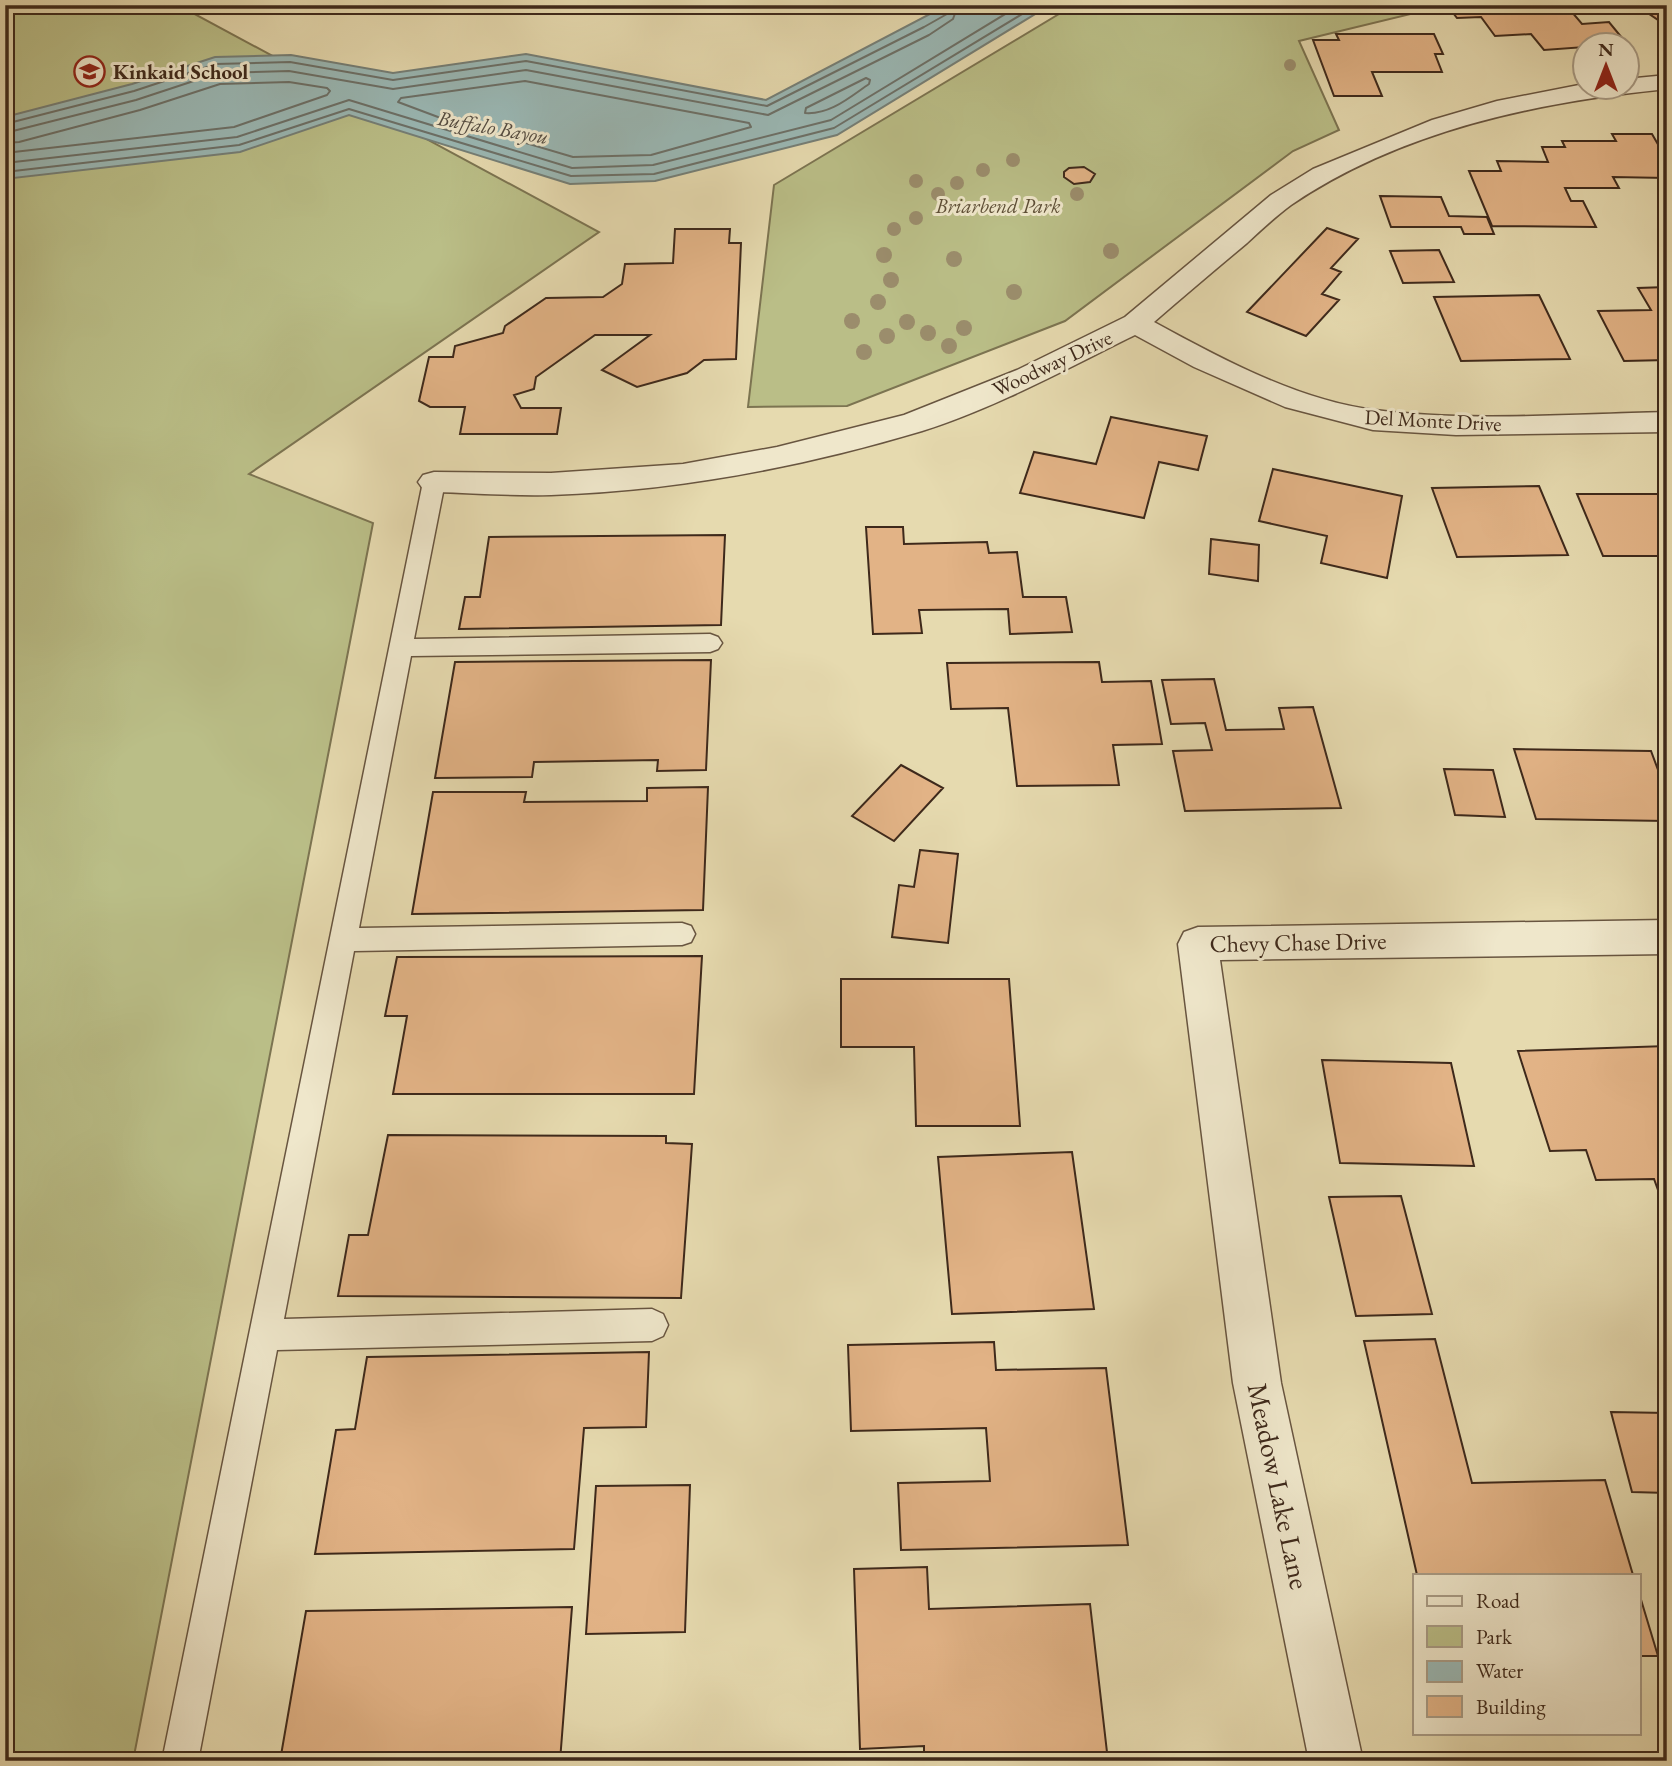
<svg xmlns="http://www.w3.org/2000/svg" width="1672" height="1766" font-family="'EB Garamond',serif">
  <style>
    .green { fill: #babe87; stroke: #7c7451; stroke-width: 2 }
    .water { fill: #9ab8b5; stroke: #757f77; stroke-width: 2 }
    .lines { fill: none; stroke-linecap: round; stroke-linejoin: round }
    .shore { stroke: #6c7068; stroke-width: 2 }
    .building { fill: #e2b386; stroke: #3e291b; stroke-width: 2 }
    .service-casing { stroke: #685540; stroke-width: 3 }
    .minor-casing { stroke: #685540; stroke-width: 3 }
    .service { fill: #efe7cb; fill-rule: evenodd }
    .minor { fill: #efe7cb; fill-rule: evenodd }
    .tree { fill: #9b8d6c }
    .labels { text-anchor: middle; dominant-baseline: central; stroke-width: 6; stroke-linejoin: round; paint-order: stroke }
    .far-poi-label { font-size: 21px; font-weight: bold; fill: #3e291b; stroke: #efe7cb; text-anchor: start }
    .far-water-label { font-size: 21px; font-style: italic; fill: #554d42; stroke: #efe7cb }
    .far-park-label { font-size: 21px; font-style: italic; fill: #5d4e36; stroke: #efe7cb }
    .far-street-label { font-size: 21px; fill: #3e291b; stroke: #efe7cb }
    .street-label { font-size: 24px; fill: #3e291b; stroke: #efe7cb }
    .near-street-label { font-size: 28px; fill: #3e291b; stroke: #efe7cb }
  </style>
  <rect width="100%" height="100%" fill="#e6daaf"/>
  <filter id="stains"><feTurbulence type="fractalNoise" baseFrequency=".00286" numOctaves="4"/><feColorMatrix values="0 0 0 0 .2 0 0 0 0 .09 0 0 0 0 .02 0 0 0 .5 -.17"/></filter>
  <radialGradient id="worn" r=".72"><stop offset=".6" stop-color="#630" stop-opacity="0"/><stop offset="1" stop-color="#630" stop-opacity=".3"/></radialGradient>
  <path class="green" d="M5,5H178L599,232L249,474L373,523L133,1761H5Z
    M1074,5H1413L1419,12L1299,41L1339,130L1293,151L1065,321L847,406L748,407L774,185Z"/>
  <path class="water" d="M947,5H1050L837,135L655,181L570,184L349,115L240,152L5,179V117L132,84L215,57L291,55L393,73L526,54L766,100Z"/>
  <g class="lines">
    <path class="shore" d="M866,78L870,80L869,84C850,97 830,115 805,113L806,108Z
      M525,81L749,123L751,127L651,155L573,157L438,117L398,102L401,98Z
      M5,124L134,91L216,64L290,62L393,80L526,61L767,106L924,27L947,14L950,5
      M5,133L136,100L218,73L289,71L393,89L526,70L768,115L929,35L953,19L958,5
      M5,143L19,142L140,110L220,84L289,82L327,88L330,91L327,95L234,127L5,153
      M5,163L237,137L349,100L572,168L653,165L831,120L1020,5
      M5,172L239,145L349,109L571,176L654,174L834,128L1037,5"/>
  </g>
  <path class="building" d="M1447,5H1566L1582,24L1609,22L1627,44L1544,50L1531,34L1495,36L1481,17L1457,18Z
    M1636,5H1667V26Z
    M1336,34H1434L1443,54H1435L1442,72H1372L1382,96H1334L1313,40H1339Z
    M1612,134H1652L1667,160V178L1613,177L1619,188H1565L1571,201H1583L1596,227L1492,226L1469,171H1501L1497,161L1548,162L1542,147H1565L1562,141H1616Z
    M1084,167L1095,174L1090,182L1074,184L1064,177V172L1069,168Z
    M1380,196L1441,197L1449,216L1487,217L1494,234H1464L1461,227H1391Z
    M1327,228L1358,239L1331,268L1341,272L1322,294L1339,300L1306,336L1247,312Z
    M675,229H730L729,243H741L736,359L704,360L687,373L637,387L602,370L650,335H595L536,377L534,389L514,395L521,408H561L557,434H460L465,407H430L419,401L429,357H453L455,346L503,333L505,326L546,298L603,297L622,284L625,264L673,263Z
    M1439,250L1454,282L1403,283L1390,251Z
    M1667,287V360L1624,361L1598,311L1651,310L1638,288Z
    M1539,295L1570,359L1461,361L1434,297Z
    M1111,417L1207,436L1198,470L1159,462L1144,518L1020,493L1034,452L1096,464Z
    M1273,469L1402,496L1387,578L1321,563L1327,536L1259,521Z
    M1539,486L1568,555L1457,557L1432,488Z
    M1577,494H1667V556H1603Z
    M866,527H903L904,544L987,542L989,553L1017,552L1023,597H1066L1072,632L1010,634L1008,609L919,610L922,633L873,634Z
    M725,535L721,625L459,629L465,597H480L489,537Z
    M1211,539L1259,545L1258,581L1209,574Z
    M711,660L706,770L657,771L658,760L534,762L532,777L435,778L455,662Z
    M1099,662L1102,682L1151,681L1162,744L1113,745L1119,785L1017,786L1008,708L951,709L947,663Z
    M1214,679L1226,730L1284,729L1279,708L1313,707L1341,808L1185,811L1173,751L1212,750L1205,723L1171,724L1162,680Z
    M1514,749L1651,751L1667,794V821L1536,819Z
    M901,765L943,788L894,841L852,816Z
    M1444,769L1493,770L1505,817L1455,815Z
    M708,787L703,910L412,914L433,792H526L524,802L647,801V788Z
    M920,850L958,854L948,943L892,937L899,885L914,887Z
    M702,956L694,1094H393L407,1016H385L397,957Z
    M841,979H1009L1020,1126H916L914,1047H841Z
    M1667,1046V1201H1662L1654,1179L1596,1180L1586,1150L1550,1151L1518,1051Z
    M1322,1060L1451,1063L1474,1166L1340,1163Z
    M388,1135L666,1136V1143L692,1144L681,1298L338,1296L349,1235H368Z
    M1072,1152L1094,1309L952,1314L938,1157Z
    M1401,1196L1432,1314L1356,1316L1329,1197Z
    M1435,1339L1472,1483L1605,1480L1633,1575H1417L1364,1341Z
    M994,1342L996,1370L1106,1368L1128,1545L901,1550L898,1483L990,1481L986,1428L851,1431L848,1345Z
    M649,1352L646,1427L584,1428L574,1549L315,1554L336,1430L355,1429L367,1357Z
    M1611,1412L1667,1413V1493L1632,1492Z
    M690,1485L685,1632L586,1634L596,1486Z
    M927,1567L929,1609L1090,1604L1108,1761H924V1746L860,1749L854,1569Z
    M1639,1593L1658,1656H1639Z
    M572,1607L560,1761H280L306,1611Z"/>
  <g class="lines">
    <defs>
      <path id="service" d="M434,475L442,477L445,482L414,639L710,634L718,637L722,643L718,649L710,652L411,656L359,928L682,923L691,926L695,934L691,942L682,945L354,951L284,1319L652,1309L663,1314L668,1325L663,1336L652,1341L277,1350L198,1761H162L423,482L426,477Z"/>
      <path id="minor" d="M1667,75V89C1537,102 1402,130 1291,205C1276,216 1261,230 1247,243C1216,269 1185,295 1154,322C1220,358 1299,401 1375,410C1471,422 1570,414 1667,412V432L1456,435L1373,430L1285,407L1194,367L1135,335C1068,368 993,409 922,431C802,467 676,491 551,495C512,496 473,493 434,492L423,489L418,482L423,475L434,472L551,473L683,464L777,447L904,415L1017,370L1125,317L1271,195L1313,169L1432,120L1497,101L1584,84V88H1626V79Z
        M1667,920V954L1220,960L1281,1383L1363,1761H1309L1233,1383L1178,944L1184,932L1198,927Z"/>
    </defs>
    <use href="#service" class="service-casing"/>
    <use href="#minor" class="minor-casing"/>
    <use href="#service" class="service"/>
    <use href="#minor" class="minor"/>
  </g>
  <g class="tree">
    <circle cx="1290" cy="65" r="6"/>
    <circle cx="1013" cy="160" r="7"/>
    <circle cx="983" cy="170" r="7"/>
    <circle cx="916" cy="181" r="7"/>
    <circle cx="957" cy="183" r="7"/>
    <circle cx="938" cy="194" r="7"/>
    <circle cx="1077" cy="194" r="7"/>
    <circle cx="916" cy="218" r="7"/>
    <circle cx="894" cy="229" r="7"/>
    <circle cx="1111" cy="251" r="8"/>
    <circle cx="884" cy="255" r="8"/>
    <circle cx="954" cy="259" r="8"/>
    <circle cx="891" cy="280" r="8"/>
    <circle cx="1014" cy="292" r="8"/>
    <circle cx="878" cy="302" r="8"/>
    <circle cx="852" cy="321" r="8"/>
    <circle cx="907" cy="322" r="8"/>
    <circle cx="964" cy="328" r="8"/>
    <circle cx="928" cy="333" r="8"/>
    <circle cx="887" cy="336" r="8"/>
    <circle cx="949" cy="346" r="8"/>
    <circle cx="864" cy="352" r="8"/>
  </g>
  <defs>
    <symbol id="school-ring" viewBox="-11 -11 22 22"><circle r="9.5" fill="#efe7cb" stroke="#8f2418" stroke-width="1.5"/><path d="M0-5L7-2L0 1L-7-2ZM-4 1L0 2.5L4 1V4Q0 6-4 4Z" fill="#8f2418"/></symbol>
  </defs>
  <g fill-rule="evenodd">
    <use href="#school-ring" x="72" y="54" width="35" height="35"/>
  </g>
  <g class="labels">
    <g class="far-poi-label">
      <text x="113" y="71">Kinkaid School</text>
    </g>
    <g class="far-water-label">
      <text transform="translate(493 127) rotate(10)">Buffalo Bayou</text>
    </g>
    <g class="far-park-label">
      <text x="998" y="205">Briarbend Park</text>
    </g>
    <g class="far-street-label">
      <text transform="translate(1052 363) rotate(-25)">Woodway Drive</text>
      <text transform="translate(1433 420) rotate(3)">Del Monte Drive</text>
    </g>
    <g class="street-label">
      <text transform="translate(1298 942) rotate(-1)">Chevy Chase Drive</text>
    </g>
    <g class="near-street-label">
      <text transform="translate(1279 1486) rotate(78)">Meadow Lake Lane</text>
    </g>
  </g>
  <rect width="1672" height="1766" fill="none" stroke="#e6daaf" stroke-width="28"/>
  <rect x="7" y="7" width="1658" height="1752" fill="none" stroke="#3e291b" stroke-width="3.5"/>
  <rect x="14" y="14" width="1644" height="1738" fill="none" stroke="#3e291b" stroke-width="2"/>
  <rect x="1413" y="1574" width="228" height="161" fill="#efe7cb" stroke="#a89b85" stroke-width="2"/>
  <rect x="1427" y="1596" width="35" height="10" fill="#efe7cb" stroke="#a89b85" stroke-width="2"/>
  <text x="1476" y="1608" font-size="21" fill="#3e291b">Road</text>
  <rect x="1427" y="1626" width="35" height="21" fill="#babe87" stroke="#a89b85" stroke-width="2"/>
  <text x="1476" y="1644" font-size="21" fill="#3e291b">Park</text>
  <rect x="1427" y="1661" width="35" height="21" fill="#9ab8b5" stroke="#a89b85" stroke-width="2"/>
  <text x="1476" y="1678" font-size="21" fill="#3e291b">Water</text>
  <rect x="1427" y="1696" width="35" height="21" fill="#e2b386" stroke="#a89b85" stroke-width="2"/>
  <text x="1476" y="1714" font-size="21" fill="#3e291b">Building</text>
  <g transform="translate(1606 66)"><circle r="33" fill="#efe7cb" stroke="#a89b85" stroke-width="2"/>
  <path d="M0-5L12 26L0 18L-12 26Z" fill="#8f2418"/>
  <text y="-10" font-size="19" font-weight="bold" text-anchor="middle" fill="#3e291b">N</text>
  </g>
  <rect width="100%" height="100%" filter="url(#stains)"/>
  <rect width="100%" height="100%" fill="url(#worn)"/>
</svg>
